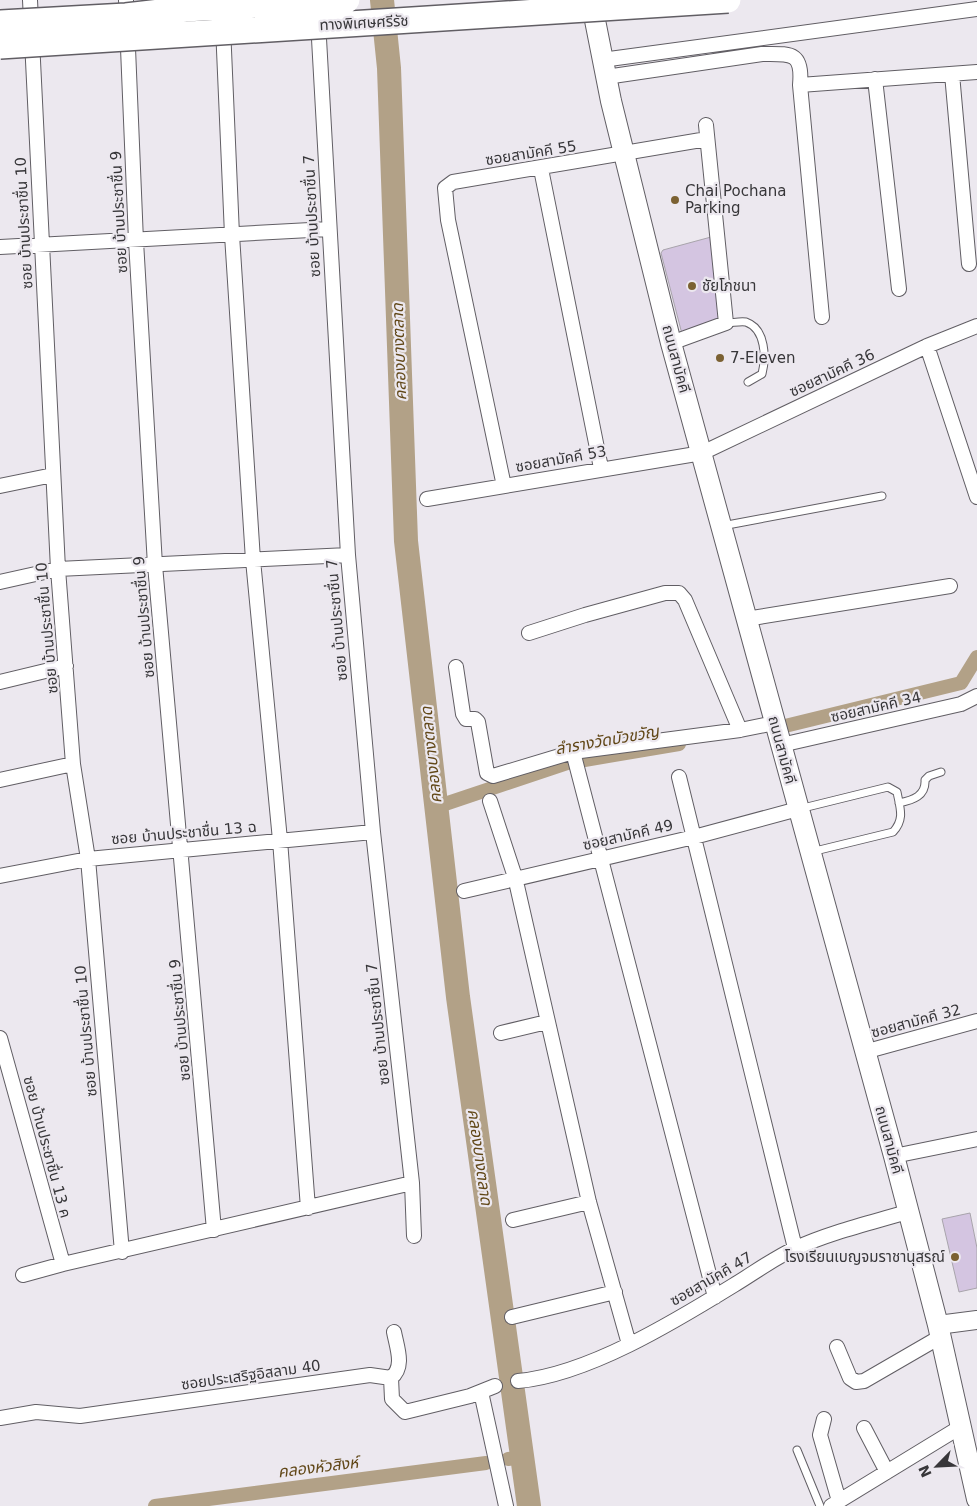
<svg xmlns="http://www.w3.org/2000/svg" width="977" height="1506" font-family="'DejaVu Sans','Noto Sans Thai',sans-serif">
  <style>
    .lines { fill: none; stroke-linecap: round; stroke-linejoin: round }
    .canal { stroke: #b2a187; stroke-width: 14 }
    .river { stroke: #b2a187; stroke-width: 24 }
    .building { fill: #d4c5e1; stroke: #a8a4ab }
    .service-casing { stroke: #615e64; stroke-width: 9 }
    .minor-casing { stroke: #615e64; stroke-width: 16 }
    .tertiary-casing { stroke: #615e64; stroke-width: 20 }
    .secondary-casing { stroke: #615e64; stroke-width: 22 }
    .service { stroke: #fff; stroke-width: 7 }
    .minor { stroke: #fff; stroke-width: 14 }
    .tertiary { stroke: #fff; stroke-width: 18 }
    .secondary { stroke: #fff; stroke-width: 20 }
    .motorway-bridge-casing { stroke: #615e64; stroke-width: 28; stroke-linecap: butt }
    .motorway-bridge { stroke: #fff; stroke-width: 25 }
    .poi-dot { fill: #7b6132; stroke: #ece8ef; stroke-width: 2 }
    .labels { text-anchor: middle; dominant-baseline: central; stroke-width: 4.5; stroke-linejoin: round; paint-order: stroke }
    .street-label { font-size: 15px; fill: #373639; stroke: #ece8ef }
    .poi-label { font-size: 15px; fill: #373639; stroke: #ece8ef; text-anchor: start }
    .water-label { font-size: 16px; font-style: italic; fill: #614717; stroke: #ece8ef }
  </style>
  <rect width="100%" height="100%" fill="#ece8ef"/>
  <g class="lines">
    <path class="canal" d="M785,726L961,683L977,657
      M436,807L567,763L679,744
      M508,1459L522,1457
      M155,1506L486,1463"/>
    <path class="river" d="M382,0L389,68L406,541L458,997L529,1506"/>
  </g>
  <path class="building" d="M711,237L720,318L682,334L661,253L663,250Z
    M970,1213L977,1248V1288L959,1292L942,1219Z"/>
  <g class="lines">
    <defs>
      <path id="service" d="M726,323C732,323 740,321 746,322C766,329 766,358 762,374L748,382
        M722,526L882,496
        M899,803C913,800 926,796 925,780L929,776L941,772
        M799,809L888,787L897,792C900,808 905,819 893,832L811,852
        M797,1450L820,1506"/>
      <path id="minor" d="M30,0L58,569L73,764L88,859L122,1252
        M126,0L136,241L155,565L214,1230
        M318,21L348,555L373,832L412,1183L414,1236
        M223,27L232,235L253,560L280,840L308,1208
        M602,60L977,9
        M952,74L969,264
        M606,77L762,54C790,54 803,51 800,85L822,317
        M875,79L899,289
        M800,85L977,72
        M541,169L601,468
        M0,247L329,229
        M671,343L726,323L706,125
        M927,346L977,497
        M0,486L53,475
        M504,486L448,220L445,188L453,182L707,139
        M427,499L702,453L927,346L977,326
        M0,582L58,569L348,555
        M746,619L950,586
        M529,633L585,615L665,593H679L685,600L740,730
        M456,667L463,714L466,719H475L478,722L487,773L493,776L573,752L740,730L775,723
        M0,682L66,666
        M781,745L961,704L977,696
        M573,752L715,1297
        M679,777L795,1248
        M0,780L73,764
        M490,801L515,877L589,1202L629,1344
        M0,876L88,859L373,832
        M464,891L694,837L798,809
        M501,1033L547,1022
        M0,1038L63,1264
        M864,1052L977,1021
        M894,1156L977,1139
        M513,1220L589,1202
        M23,1275L63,1264L412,1183
        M512,1317L615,1292
        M837,1347L850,1378L856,1382L864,1381L940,1337
        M391,1378C405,1367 397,1348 394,1332
        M518,1381C587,1375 674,1322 734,1285C754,1273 774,1258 796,1248C831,1232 870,1223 907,1212
        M481,1392L506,1506
        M0,1418L36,1412L80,1416L370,1375L391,1378L392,1399L405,1412L470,1396L495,1386
        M824,1419L820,1435L839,1501
        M864,1428L887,1472
        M831,1506L962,1426"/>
      <path id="tertiary" d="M938,1325L977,1320"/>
      <path id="secondary" d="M591,0L611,101L671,343L894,1156L938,1325L977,1499"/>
    </defs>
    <use href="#service" class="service-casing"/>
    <use href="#minor" class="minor-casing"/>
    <use href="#tertiary" class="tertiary-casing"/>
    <use href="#secondary" class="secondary-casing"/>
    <use href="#service" class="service"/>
    <use href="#minor" class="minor"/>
    <use href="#tertiary" class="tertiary"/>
    <use href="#secondary" class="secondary"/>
    <defs>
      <path id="motorway-bridge" d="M0,23L126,16L185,9L347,0
        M0,46L728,0"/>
    </defs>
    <use href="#motorway-bridge" class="motorway-bridge-casing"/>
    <use href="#motorway-bridge" class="motorway-bridge"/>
  </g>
  <g class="poi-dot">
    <circle cx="675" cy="200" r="5"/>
    <circle cx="692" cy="286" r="5"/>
    <circle cx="720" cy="358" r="5"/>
    <circle cx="955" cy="1257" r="5"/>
  </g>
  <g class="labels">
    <g class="street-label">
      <text transform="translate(364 23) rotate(-3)">ทางพิเศษศรีรัช</text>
      <text transform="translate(531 153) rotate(-9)">ซอยสามัคคี 55</text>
      <text transform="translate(119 212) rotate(-93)">ซอย บ้านประชาชื่น 9</text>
      <text transform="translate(312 216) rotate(-93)">ซอย บ้านประชาชื่น 7</text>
      <text transform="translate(24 223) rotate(-93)">ซอย บ้านประชาชื่น 10</text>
      <text transform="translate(676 359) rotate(75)">ถนนสามัคคี</text>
      <text transform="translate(832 373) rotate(-25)">ซอยสามัคคี 36</text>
      <text transform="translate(561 459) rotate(-10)">ซอยสามัคคี 53</text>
      <text transform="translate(144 617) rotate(-95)">ซอย บ้านประชาชื่น 9</text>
      <text transform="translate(337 620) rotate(-95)">ซอย บ้านประชาชื่น 7</text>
      <text transform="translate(47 628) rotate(-95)">ซอย บ้านประชาชื่น 10</text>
      <text transform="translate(876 707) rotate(-13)">ซอยสามัคคี 34</text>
      <text transform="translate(782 750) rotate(75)">ถนนสามัคคี</text>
      <text transform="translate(184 833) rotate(-5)">ซอย บ้านประชาชื่น 13 ฉ</text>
      <text transform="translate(628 835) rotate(-13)">ซอยสามัคคี 49</text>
      <text transform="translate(180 1020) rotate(-95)">ซอย บ้านประชาชื่น 9</text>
      <text transform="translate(916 1021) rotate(-15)">ซอยสามัคคี 32</text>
      <text transform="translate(378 1024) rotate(-96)">ซอย บ้านประชาชื่น 7</text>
      <text transform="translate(86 1031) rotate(-95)">ซอย บ้านประชาชื่น 10</text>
      <text transform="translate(889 1140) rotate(75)">ถนนสามัคคี</text>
      <text transform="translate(47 1147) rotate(75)">ซอย บ้านประชาชื่น 13 ค</text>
      <text transform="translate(711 1279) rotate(-30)">ซอยสามัคคี 47</text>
      <text transform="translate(251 1375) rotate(-8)">ซอยประเสริฐอิสลาม 40</text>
    </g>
    <g class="poi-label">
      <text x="685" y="191">Chai Pochana<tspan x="685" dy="17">Parking</tspan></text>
      <text x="702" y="286">ชัยโภชนา</text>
      <text x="730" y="358">7-Eleven</text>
      <text x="945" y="1257" text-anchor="end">โรงเรียนเบญจมราชานุสรณ์</text>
    </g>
    <g class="water-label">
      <text transform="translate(399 352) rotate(-92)">คลองบางตลาด</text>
      <text transform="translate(607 740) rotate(-10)">ลำรางวัดบัวขวัญ</text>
      <text transform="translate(431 755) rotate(-96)">คลองบางตลาด</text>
      <text transform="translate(480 1157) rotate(82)">คลองบางตลาด</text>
      <text transform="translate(318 1467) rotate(-7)">คลองหัวสิงห์</text>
    </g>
  </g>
  <g transform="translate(937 1466) rotate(246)" stroke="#ece8ef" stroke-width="4" paint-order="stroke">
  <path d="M0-4L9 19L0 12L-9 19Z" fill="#373639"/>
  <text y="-8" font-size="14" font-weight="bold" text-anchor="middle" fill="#373639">N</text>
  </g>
</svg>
